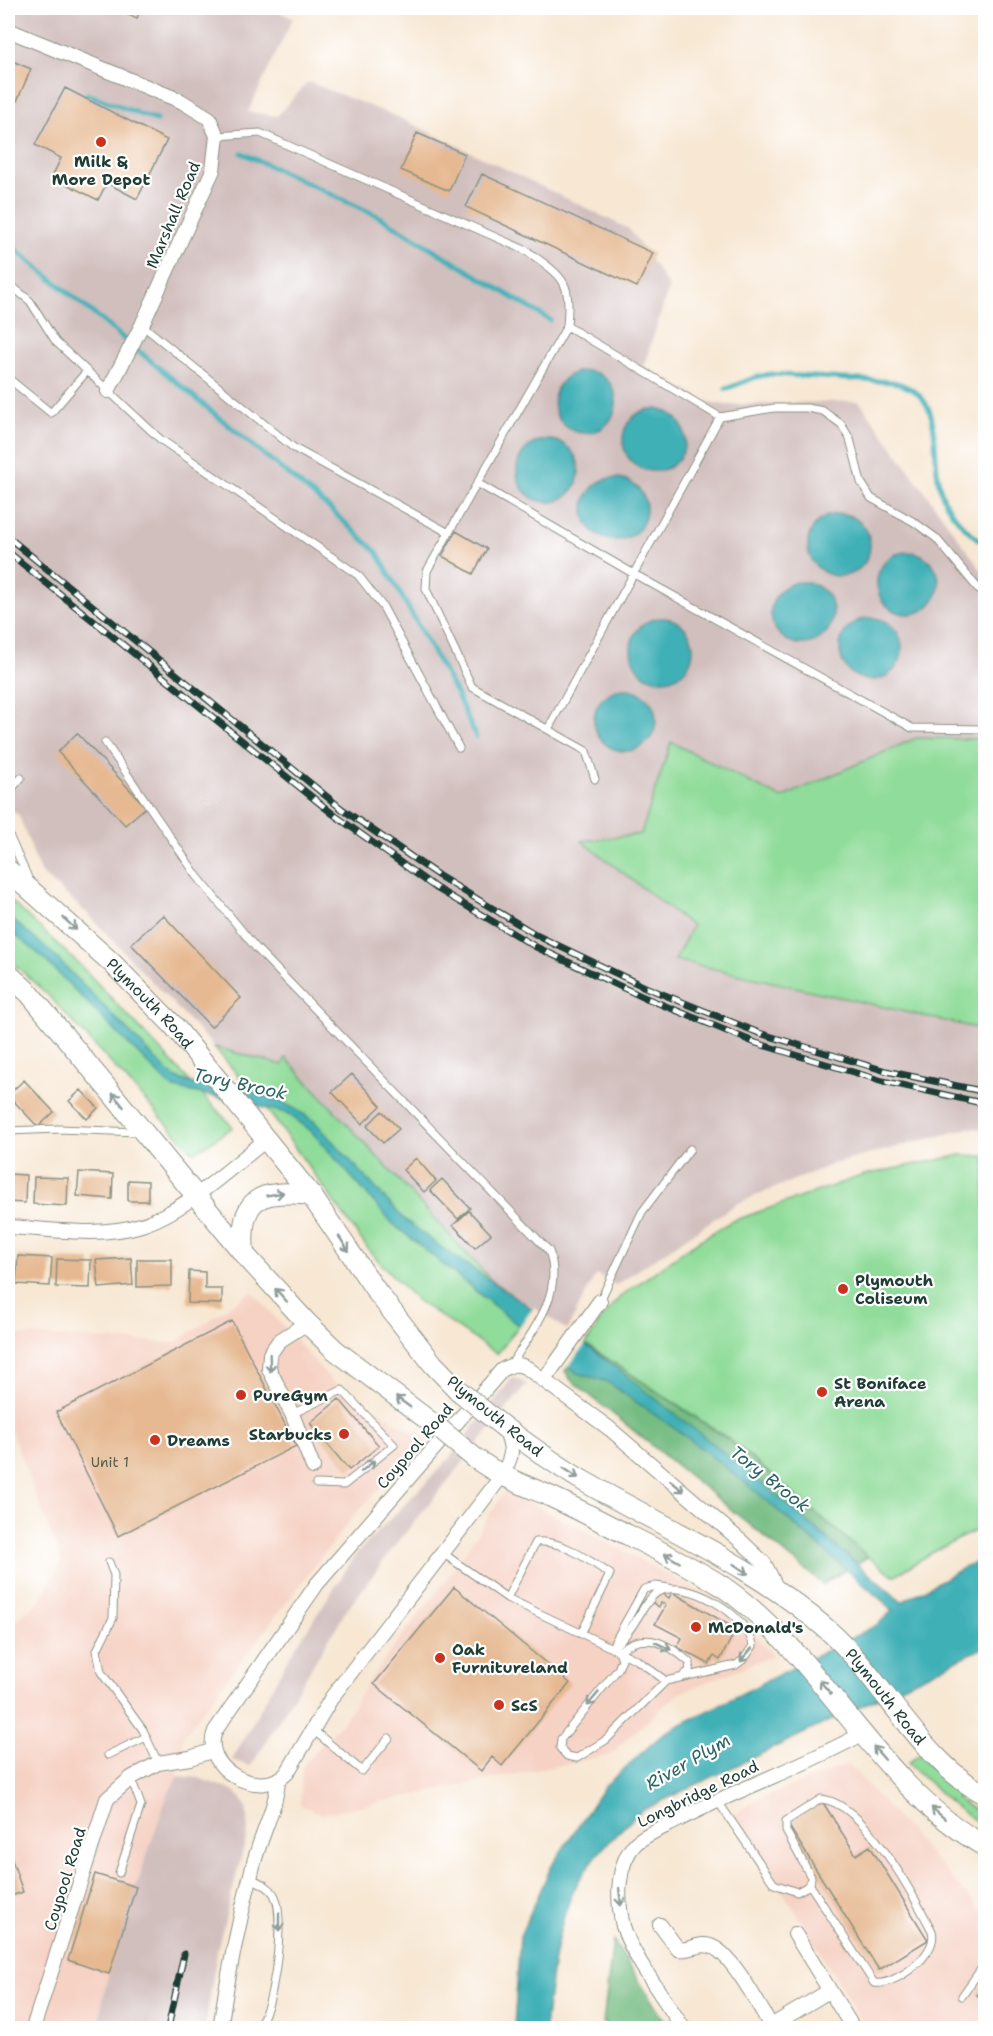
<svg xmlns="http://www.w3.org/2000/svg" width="993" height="2036" font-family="'Shantell Sans',sans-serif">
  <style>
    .built { fill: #f6d2c4 }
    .industrial { fill: #d1bfbe }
    .green { fill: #90dc9a; stroke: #588c67; stroke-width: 1.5 }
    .forest { fill: #74bc82; stroke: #4a7c5b; stroke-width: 1.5 }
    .water { fill: #40b0b7; stroke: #307676; stroke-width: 1.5 }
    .pier { fill: #f7e7d3 }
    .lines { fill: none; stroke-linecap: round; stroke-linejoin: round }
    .stream { stroke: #40b0b7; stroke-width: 5 }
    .building { fill: #e6b992 }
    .service-casing { stroke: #8b9284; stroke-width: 9 }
    .minor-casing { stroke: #8b9284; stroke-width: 16 }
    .secondary-casing { stroke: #8b9284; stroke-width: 22 }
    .service { stroke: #fff; stroke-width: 7 }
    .minor { stroke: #fff; stroke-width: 14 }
    .secondary { stroke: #fff; stroke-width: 20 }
    .rail-casing { stroke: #1f3d34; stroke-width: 7 }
    .rail { stroke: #fff; stroke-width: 4.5; stroke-dasharray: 14; stroke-linecap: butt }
    .secondary-bridge-casing { stroke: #8b9284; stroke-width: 22; stroke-linecap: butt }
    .secondary-bridge { stroke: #fff; stroke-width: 20 }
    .oneway { stroke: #8f9e9a }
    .poi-dot { fill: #c8321e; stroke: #fff; stroke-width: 2 }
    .labels { text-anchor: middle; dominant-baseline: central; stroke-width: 4.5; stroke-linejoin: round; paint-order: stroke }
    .number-label { font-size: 14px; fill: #515c4c }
    .poi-label { font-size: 16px; font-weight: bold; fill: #1f3d34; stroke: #fff; text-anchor: start }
    .street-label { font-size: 16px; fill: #1f3d34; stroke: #fff }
    .water-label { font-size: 18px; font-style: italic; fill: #2b6562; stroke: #fff }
  </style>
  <rect width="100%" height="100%" fill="#fff"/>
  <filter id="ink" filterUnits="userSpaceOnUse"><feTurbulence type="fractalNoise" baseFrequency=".0167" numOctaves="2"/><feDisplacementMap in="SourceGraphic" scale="12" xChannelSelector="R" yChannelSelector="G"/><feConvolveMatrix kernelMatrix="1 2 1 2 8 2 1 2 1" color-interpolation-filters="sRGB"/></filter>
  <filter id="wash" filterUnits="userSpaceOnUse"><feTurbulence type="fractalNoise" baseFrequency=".008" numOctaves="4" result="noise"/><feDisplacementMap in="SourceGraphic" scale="24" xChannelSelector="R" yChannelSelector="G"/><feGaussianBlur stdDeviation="1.35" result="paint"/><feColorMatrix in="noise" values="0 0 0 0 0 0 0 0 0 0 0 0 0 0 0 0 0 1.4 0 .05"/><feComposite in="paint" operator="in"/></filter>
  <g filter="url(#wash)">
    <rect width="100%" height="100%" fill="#f7e7d3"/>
    <path class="built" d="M252,1291L332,1381L426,1441L354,1515L184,1735L178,1776L168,1793L136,1887L106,1983L96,2028H8V1626L37,1604L62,1562L8,1423V1334L175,1343Z
      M506,1490L725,1604L774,1655L679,1693L609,1755L322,1814L300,1805L302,1767L343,1721L376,1670L448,1578Z
      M848,1764L985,1915V2028H866L791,1904L730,1818L752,1802Z"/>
    <path class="industrial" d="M8,8H268L293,18L248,112L277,116L308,82L398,117L629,229L669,287L644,366L705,401L725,405L859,401L985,575V1129L969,1128L833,1164L736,1204L616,1285L596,1274L567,1330L491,1280L286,1059L282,1065L214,1047L87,913L40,872L19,815L8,808Z
      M513,1377L527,1384L393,1548L344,1614L251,1766L232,1760L288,1659L357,1553L447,1461Z
      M178,1776L199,1778L236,1792L246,1806L248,1831L218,1946L205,2028H97L106,1983L136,1887L168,1793Z"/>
    <path class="green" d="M916,738L985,739V1030L675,960L692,926L582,841L641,834L671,742L781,798Z
      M8,898L81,966L233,1127L194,1153L46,993L8,959Z
      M214,1047L282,1065L286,1058L491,1280L532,1309L497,1354L416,1300L371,1253L267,1109Z
      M961,1155L985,1156V1526L931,1553L895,1576L868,1557L729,1439L586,1344L602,1318L620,1297L689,1247L730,1222L864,1175Z
      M920,1754L958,1796L956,1798L985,1817V1827L954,1806L908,1763Z"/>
    <path class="forest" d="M585,1344L729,1440L868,1557L823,1584L571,1380L565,1371Z
      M613,1940L669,2028H611L603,2023Z"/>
    <path class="water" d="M554 402a31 31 0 1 1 62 0a31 31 0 1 1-62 0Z
      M623 440a31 31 0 1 1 62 0a31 31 0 1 1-62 0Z
      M517 471a31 31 0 1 1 62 0a31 31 0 1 1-62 0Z
      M584 509a31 31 0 1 1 62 0a31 31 0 1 1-62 0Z
      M808 545a31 31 0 1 1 62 0a31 31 0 1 1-62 0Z
      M877 583a31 31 0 1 1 62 0a31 31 0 1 1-62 0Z
      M771 613a31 31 0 1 1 62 0a31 31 0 1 1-62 0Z
      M631 649a31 31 0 1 1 62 0a31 31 0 1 1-62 0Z
      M840 649a31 31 0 1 1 62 0a31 31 0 1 1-62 0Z
      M594 720a31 31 0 1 1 62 0a31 31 0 1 1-62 0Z
      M8,916L52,953L170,1074C193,1089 225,1087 252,1092C275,1097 296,1108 315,1122L403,1218L435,1243L593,1350L749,1472L902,1602L985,1556V1647L641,1811C617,1833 590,1858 575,1888C554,1932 551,1981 545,2028H514L520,1936L552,1865L604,1787L664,1733L877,1625L893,1610L752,1488L684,1435L606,1381L577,1373L393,1224L311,1131L287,1113L171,1087L42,957L8,929Z"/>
    <path class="pier" d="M534,1307L586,1344L567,1368L518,1328Z"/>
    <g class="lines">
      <path class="stream" d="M87,94L156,120
        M242,153L378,216L550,320
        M8,243L330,509L377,552L456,693L476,737
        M726,389L756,377L771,374L893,382C952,396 926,453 943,497C950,515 970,534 986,545"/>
    </g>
    <g id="blocks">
      <path class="building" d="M112,8H141L137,18Z
        M8,59L31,69L17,101L8,97Z
        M65,88L167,140L137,199L107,183L98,200L52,177L61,158L35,145Z
        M417,133L465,154L449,191L401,170Z
        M482,174L653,253L637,287L466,207Z
        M456,531L487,549L473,574L442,556Z
        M77,733L146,807L125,825L58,752Z
        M163,915L241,998L211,1027L131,944Z
        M352,1074L381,1106L362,1124L332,1092Z
        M24,1080L54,1112L38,1127L8,1095Z
        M81,1090L98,1108L87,1119L69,1101Z
        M382,1111L399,1129L383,1143L367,1126Z
        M416,1158L436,1181L424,1192L403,1170Z
        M79,1172L113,1174L112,1199L77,1196Z
        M8,1174L26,1175L25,1203L8,1202Z
        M34,1177L68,1178L67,1206L33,1204Z
        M442,1179L470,1208L458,1219L430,1190Z
        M128,1180L148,1181V1201H128Z
        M469,1211L491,1234L475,1248L453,1225Z
        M8,1254H13L12,1283L8,1282Z
        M18,1256L52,1258L50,1286L16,1284Z
        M131,1258L133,1285L99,1288L96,1260Z
        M57,1259L91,1260L90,1288L56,1287Z
        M137,1259H172V1286L137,1287Z
        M189,1271L205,1272V1289H222V1304L188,1303Z
        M232,1321L296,1446L118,1536L56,1412Z
        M339,1399L379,1446L349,1470L310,1423Z
        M454,1587L570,1683L502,1766L492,1757L481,1771L374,1684Z
        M672,1592L736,1629L720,1660L714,1656L709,1664L677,1647L682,1638L655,1624L666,1605L661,1603L659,1607L651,1602L655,1596L662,1593L669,1598Z
        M822,1801L856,1855L870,1846L928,1940L879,1970L787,1823Z
        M8,1848L23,1892L8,1897Z
        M95,1874L136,1887L109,1974L68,1960Z
        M986,1982V2000L977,1995Z"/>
    </g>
  </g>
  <g filter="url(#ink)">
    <use href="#blocks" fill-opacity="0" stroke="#8b9284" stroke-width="1.5"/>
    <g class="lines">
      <defs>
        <path id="service" d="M217,136L260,133L527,251C564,278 571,279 567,326L427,571L426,589L472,687L586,751L595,779
          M8,283L30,301L56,342L160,439L358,575L383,607L459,748
          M142,325L294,448L449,533
          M567,326L720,417L774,408H807L823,411L841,424L850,439L861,482L871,498L914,522L936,538L986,598
          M8,378L51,413L87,371
          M477,483L634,574L912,728L986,729
          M548,729L720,417
          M105,742L197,876L256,948L549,1251C564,1293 534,1330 511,1364
          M8,793L21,778
          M8,833L29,880
          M8,1131L58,1129L138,1132
          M600,1301L642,1212L690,1149
          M292,1414L342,1390L394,1445L344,1485L316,1484
          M444,1554L507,1598L637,1660L666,1681
          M109,1562L114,1575L113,1618L97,1650L101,1672L143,1730L158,1763
          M507,1598L536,1542C563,1540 588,1560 610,1574L581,1634
          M614,1643L644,1589L656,1586L669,1588
          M611,1648C634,1634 643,1600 658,1592C686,1577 750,1616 753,1646L744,1659L736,1665L666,1681L606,1740L577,1758L567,1756L560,1748L561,1739L618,1669L622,1659L619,1651
          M619,1651C645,1630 668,1643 690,1663L689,1671L684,1675
          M312,1729L362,1771L389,1738
          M108,1755L146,1737
          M717,1800L774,1884L797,1892L810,1885L811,1877L786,1831V1821L821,1799C864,1802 914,1896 932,1931C939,1955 893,1987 874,1983L810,1885
          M119,1873L141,1805L131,1778
          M250,1878C258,1882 268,1885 273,1893C286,1910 275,1991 266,2011C263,2020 260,2024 252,2028
          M962,1996L986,1962"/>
        <path id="minor" d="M8,30L181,101L209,118L217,136L213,170L142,325L108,391
          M8,1227C50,1229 100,1238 141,1225C184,1212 230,1168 266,1140
          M307,1323L279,1341L270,1354L269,1369L292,1414L313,1467
          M544,1380L600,1301
          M505,1428C514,1451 513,1456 501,1477L332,1697L287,1773C260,1801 200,1768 215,1731L317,1584L502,1370C512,1364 517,1363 527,1368L610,1429L742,1542L764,1563L778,1591
          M660,1925L678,1949C689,1952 698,1942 710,1946C731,1951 761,2009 772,2028
          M795,1934L853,2028
          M771,2026L829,1991
          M33,2028L107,1799L131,1778L158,1763L190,1758L211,1751
          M220,2028C228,1974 239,1920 253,1866C260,1837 275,1811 278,1782
          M683,2028C667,2002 631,1955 623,1926C617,1900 616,1864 636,1843C647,1833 667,1826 680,1819C740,1788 804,1766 862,1734"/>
        <g id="secondary">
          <path id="s1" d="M8,870L111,962L174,1026L311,1195L377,1292L433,1364L459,1391"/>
          <path d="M8,974L29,993L244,1254L307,1323L335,1350L436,1426"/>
          <path d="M244,1254C239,1197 259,1189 311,1195"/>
          <path id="s2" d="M505,1428C531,1446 557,1466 585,1482C667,1529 758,1568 829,1631C882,1678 923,1764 986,1795"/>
          <path d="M476,1459C500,1476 519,1483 545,1494C574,1507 602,1522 630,1536C661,1552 693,1567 722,1586C825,1657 875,1785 986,1847"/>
        </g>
      </defs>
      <use href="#service" class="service-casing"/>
      <use href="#minor" class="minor-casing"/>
      <use href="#secondary" class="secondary-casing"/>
      <use href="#service" class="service"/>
      <use href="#minor" class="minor"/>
      <use href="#secondary" class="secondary"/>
      <defs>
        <path id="rail" d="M8,537L342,809L439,876L540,937L645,987L759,1033L886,1071L986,1092
          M8,552L333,814L436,888L536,947L641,996L756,1043L883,1081L986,1104
          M168,2028L184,1954"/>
      </defs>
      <use href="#rail" class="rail-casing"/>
      <use href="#rail" class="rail"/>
      <defs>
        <path id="secondary-bridge" d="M459,1391L505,1428
          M436,1426L476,1459"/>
      </defs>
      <use href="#secondary-bridge" class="secondary-bridge-casing"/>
      <use href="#secondary-bridge" class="secondary-bridge"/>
    </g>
    <defs><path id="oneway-shaft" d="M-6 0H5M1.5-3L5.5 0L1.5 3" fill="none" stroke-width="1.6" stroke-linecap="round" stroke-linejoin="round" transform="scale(1.5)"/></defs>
    <g class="oneway">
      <use href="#oneway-shaft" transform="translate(70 924) rotate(43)"/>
      <use href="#oneway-shaft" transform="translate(118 1100) rotate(-129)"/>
      <use href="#oneway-shaft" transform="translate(275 1194) rotate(-10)"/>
      <use href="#oneway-shaft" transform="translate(344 1244) rotate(56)"/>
      <use href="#oneway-shaft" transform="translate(281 1295) rotate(-132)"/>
      <use href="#oneway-shaft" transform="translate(270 1363) rotate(88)"/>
      <use href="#oneway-shaft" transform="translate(403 1402) rotate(-144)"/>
      <use href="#oneway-shaft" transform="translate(368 1466) rotate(-39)"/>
      <use href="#oneway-shaft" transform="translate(571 1473) rotate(33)"/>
      <use href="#oneway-shaft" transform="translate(677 1486) rotate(40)"/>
      <use href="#oneway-shaft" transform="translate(672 1558) rotate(-150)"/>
      <use href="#oneway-shaft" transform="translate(741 1569) rotate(34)"/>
      <use href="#oneway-shaft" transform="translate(663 1646) rotate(26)"/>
      <use href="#oneway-shaft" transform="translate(746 1655) rotate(131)"/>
      <use href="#oneway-shaft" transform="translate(825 1687) rotate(-130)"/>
      <use href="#oneway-shaft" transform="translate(593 1699) rotate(130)"/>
      <use href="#oneway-shaft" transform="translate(879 1753) rotate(-131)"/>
      <use href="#oneway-shaft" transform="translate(938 1813) rotate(-139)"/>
      <use href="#oneway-shaft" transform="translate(620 1897) rotate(84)"/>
      <use href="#oneway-shaft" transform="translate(279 1922) rotate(90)"/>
    </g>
  </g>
  <g class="poi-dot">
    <circle cx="101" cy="142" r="6"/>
    <circle cx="843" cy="1289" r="6"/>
    <circle cx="822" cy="1392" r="6"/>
    <circle cx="241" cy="1395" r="6"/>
    <circle cx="344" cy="1434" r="6"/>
    <circle cx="155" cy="1440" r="6"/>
    <circle cx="696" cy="1627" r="6"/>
    <circle cx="440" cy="1658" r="6"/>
    <circle cx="499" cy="1705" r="6"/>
  </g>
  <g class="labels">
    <g class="number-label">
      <text x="110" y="1462">Unit 1</text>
    </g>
    <g class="poi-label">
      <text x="101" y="161" text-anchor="middle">Milk &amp;<tspan x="101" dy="18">More Depot</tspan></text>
      <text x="855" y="1280">Plymouth<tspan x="855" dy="18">Coliseum</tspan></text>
      <text x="834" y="1383">St Boniface<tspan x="834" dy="18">Arena</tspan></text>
      <text x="253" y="1395">PureGym</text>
      <text x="332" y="1434" text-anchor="end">Starbucks</text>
      <text x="167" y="1440">Dreams</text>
      <text x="708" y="1627">McDonald's</text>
      <text x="452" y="1649">Oak<tspan x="452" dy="18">Furnitureland</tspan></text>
      <text x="511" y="1705">ScS</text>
    </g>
    <g class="street-label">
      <text transform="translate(173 215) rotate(-67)">Marshall Road</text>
      <text stroke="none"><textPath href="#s1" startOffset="195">Plymouth Road</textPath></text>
      <text transform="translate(495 1416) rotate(39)">Plymouth Road</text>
      <text transform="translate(415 1446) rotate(-49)">Coypool Road</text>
      <text stroke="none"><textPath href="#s2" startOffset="470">Plymouth Road</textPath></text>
      <text transform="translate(698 1794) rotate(-26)">Longbridge Road</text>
      <text transform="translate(65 1879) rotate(-73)">Coypool Road</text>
    </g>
    <g class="water-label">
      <text transform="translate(240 1084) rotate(12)">Tory Brook</text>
      <text transform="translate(770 1479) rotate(38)">Tory Brook</text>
      <text transform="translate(688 1762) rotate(-30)">River Plym</text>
    </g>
  </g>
  <rect width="993" height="2036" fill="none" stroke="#fff" stroke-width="30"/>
</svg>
